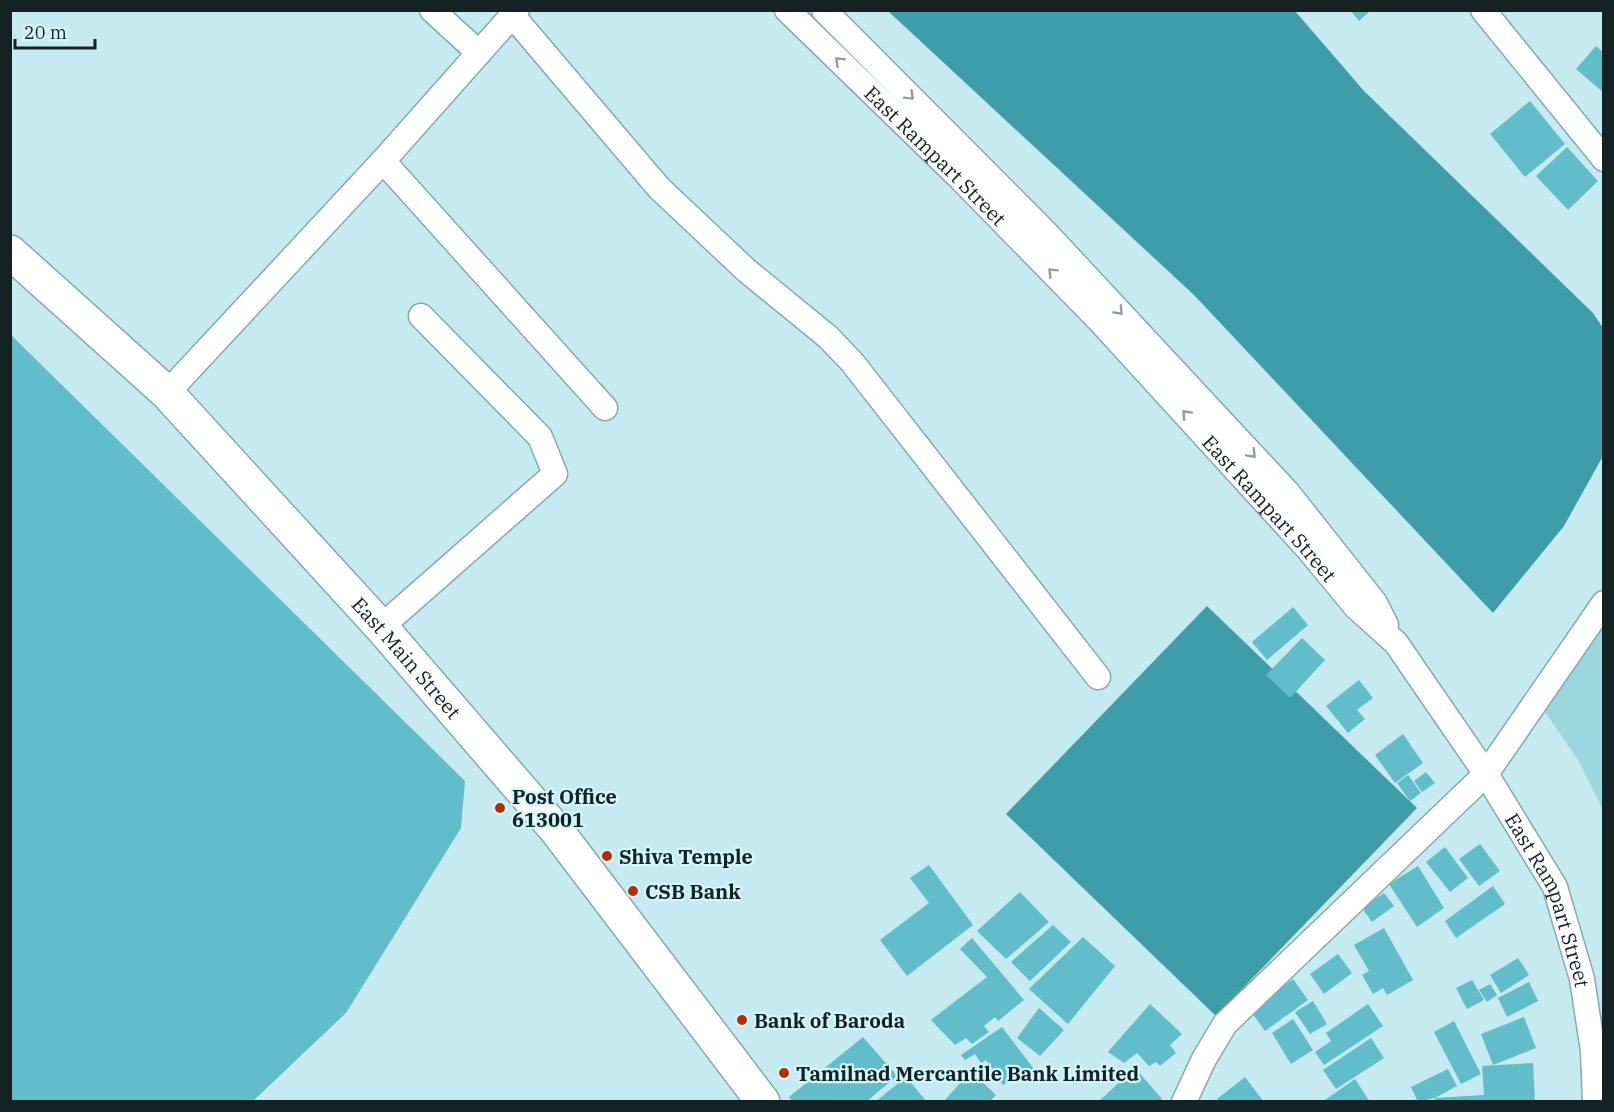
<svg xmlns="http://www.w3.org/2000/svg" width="1614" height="1112" font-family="'IBM Plex Serif',serif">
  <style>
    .green { fill: #9bd7df }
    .water { fill: #3f9da9 }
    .building { fill: #61bdc9 }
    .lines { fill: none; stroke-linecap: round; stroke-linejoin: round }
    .street-casing { stroke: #86aaae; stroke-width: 27 }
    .primary-casing { stroke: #86aaae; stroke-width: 36 }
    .street { stroke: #fff; stroke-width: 24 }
    .primary { stroke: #fff; stroke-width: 33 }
    .oneway { stroke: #959c9c }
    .poi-dot { fill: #b72d02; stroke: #d2f7fc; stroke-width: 2 }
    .labels { text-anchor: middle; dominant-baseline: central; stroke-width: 4.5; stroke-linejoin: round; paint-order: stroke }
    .street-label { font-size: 20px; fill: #142224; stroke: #d2f7fc }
    .poi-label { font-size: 20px; font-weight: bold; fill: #142224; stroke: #d2f7fc; text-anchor: start }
  </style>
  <rect width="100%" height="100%" fill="#c5eaef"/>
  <path class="green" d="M1603,600V810L1578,760L1541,706Z"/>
  <path class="water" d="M888,11H1295L1364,91L1593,313L1603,328V456L1564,526L1493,613L1194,295Z
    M1207,606L1417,808L1216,1016L1006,814Z"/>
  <path class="building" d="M1350,10H1371L1359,21Z
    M1596,46L1604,53V93L1576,69Z
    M1530,101L1565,144L1525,177L1490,134Z
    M1567,147L1598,181L1568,210L1536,176Z
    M10,334L465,781L461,828L346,1013L252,1102H10Z
    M1293,607L1308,625L1267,660L1252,642Z
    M1302,638L1325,660L1290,698L1266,675Z
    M1359,680L1373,698L1357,710L1365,719L1348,733L1326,706Z
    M1403,734L1423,763L1395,783L1375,755Z
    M1426,772L1435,783L1422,792L1414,781Z
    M1408,775L1421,793L1410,801L1397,783Z
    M1480,844L1500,871L1479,886L1459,859Z
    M1445,847L1468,878L1450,892L1426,862Z
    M929,865L973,925L907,976L880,940L929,903L910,878Z
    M1418,866L1444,908L1417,927L1389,884Z
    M1493,886L1505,904L1456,938L1445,921Z
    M1020,892L1049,922L1006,959L977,931Z
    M1384,893L1394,906L1372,922L1362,908Z
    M1053,925L1071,942L1030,981L1011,962Z
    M1384,928L1413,980L1387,995L1383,988L1373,994L1362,975L1369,971L1354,945Z
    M1083,937L1115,966L1068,1024L1029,989Z
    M972,938L1024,1000L998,1021L995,1017L984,1026L989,1032L972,1044L966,1038L955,1045L931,1020L987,977L960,949Z
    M1338,954L1352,973L1324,994L1310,974Z
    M1518,958L1529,975L1501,993L1490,975Z
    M1293,979L1308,1000L1265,1031L1250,1010Z
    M1472,980L1484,1000L1467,1009L1456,988Z
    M1529,982L1538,1001L1507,1017L1498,998Z
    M1490,984L1497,995L1487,1002L1479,990Z
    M1313,1001L1327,1024L1310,1034L1295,1012Z
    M1150,1004L1182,1034L1170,1045L1176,1053L1160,1066L1156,1062L1149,1066L1137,1053L1124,1063L1108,1052Z
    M1368,1004L1383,1026L1324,1065L1315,1052L1331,1041L1326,1033Z
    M1039,1008L1064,1030L1040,1056L1017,1038Z
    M1524,1017L1536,1048L1493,1065L1481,1034Z
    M1293,1019L1313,1050L1291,1064L1272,1033Z
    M1454,1021L1481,1074L1461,1084L1434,1032Z
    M1002,1027L1034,1069L1017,1082L1014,1078L1003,1085L986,1060L981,1063L975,1054L965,1060L961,1055Z
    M863,1037L897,1076L866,1102H793L789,1097Z
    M1371,1038L1384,1058L1336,1089L1323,1070Z
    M1533,1063L1535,1102H1435V1098L1418,1102L1411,1087L1448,1069L1457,1086L1435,1098L1484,1095L1482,1066Z
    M1135,1068L1162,1099L1160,1102H1098Z
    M971,1071L996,1095L989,1102H943Z
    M906,1077L927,1102H875Z
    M1245,1077L1264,1102H1219L1217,1099Z
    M1355,1079L1370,1102H1322Z"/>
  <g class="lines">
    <defs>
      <g id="street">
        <path d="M432,10L479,53"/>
        <path id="s1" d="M787,10L962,180L1098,319L1309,550L1356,607L1396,643L1486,774L1555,887L1582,979L1593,1051L1595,1102"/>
        <path d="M824,10L1047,234L1288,493L1375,603L1386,625"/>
        <path d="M1483,10L1604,159"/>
        <path d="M512,15L659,188L746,270L828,337L852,362L1098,677"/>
        <path d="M383,161L605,408"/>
        <path d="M167,393L383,161L517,10"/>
        <path d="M381,627L555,474L540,437L421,316"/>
        <path d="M1184,1102L1204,1059L1225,1024L1486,774L1604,603"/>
      </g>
      <g id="primary">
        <path id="s2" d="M10,252L167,393L381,627L557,831L763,1102"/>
      </g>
    </defs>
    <use href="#street" class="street-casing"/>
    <use href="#primary" class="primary-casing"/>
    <use href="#street" class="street"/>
    <use href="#primary" class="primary"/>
  </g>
  <defs><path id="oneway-chevron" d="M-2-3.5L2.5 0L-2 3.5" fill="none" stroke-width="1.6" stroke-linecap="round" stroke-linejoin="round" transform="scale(1.5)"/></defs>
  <g class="oneway">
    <use href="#oneway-chevron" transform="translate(839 61) rotate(-136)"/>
    <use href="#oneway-chevron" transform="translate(910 96) rotate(45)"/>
    <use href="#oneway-chevron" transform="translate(1052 272) rotate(-135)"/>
    <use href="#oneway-chevron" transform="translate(1119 311) rotate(47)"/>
    <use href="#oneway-chevron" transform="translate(1186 414) rotate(-133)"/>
    <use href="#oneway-chevron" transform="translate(1252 454) rotate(47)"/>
  </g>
  <g class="poi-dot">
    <circle cx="500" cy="808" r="6"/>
    <circle cx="607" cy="856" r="6"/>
    <circle cx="633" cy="891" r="6"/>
    <circle cx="742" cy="1020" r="6"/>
    <circle cx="784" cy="1073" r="6"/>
  </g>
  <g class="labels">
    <g class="street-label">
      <text stroke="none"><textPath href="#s1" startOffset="208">East Rampart Street</textPath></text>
      <text stroke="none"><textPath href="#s1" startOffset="694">East Rampart Street</textPath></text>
      <text stroke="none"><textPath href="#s2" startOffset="568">East Main Street</textPath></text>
      <text stroke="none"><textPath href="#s1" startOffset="1180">East Rampart Street</textPath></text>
    </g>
    <g class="poi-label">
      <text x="512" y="796">Post Office<tspan x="512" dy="23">613001</tspan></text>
      <text x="619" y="856">Shiva Temple</text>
      <text x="645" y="891">CSB Bank</text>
      <text x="754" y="1020">Bank of Baroda</text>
      <text x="796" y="1073">Tamilnad Mercantile Bank Limited</text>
    </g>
  </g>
  <rect width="1614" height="1112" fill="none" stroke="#142224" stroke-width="24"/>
  <path d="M15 39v9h80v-9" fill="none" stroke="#142224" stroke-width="3"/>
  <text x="24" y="39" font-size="18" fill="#142224" stroke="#d2f7fc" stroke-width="4.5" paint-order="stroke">20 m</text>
</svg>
